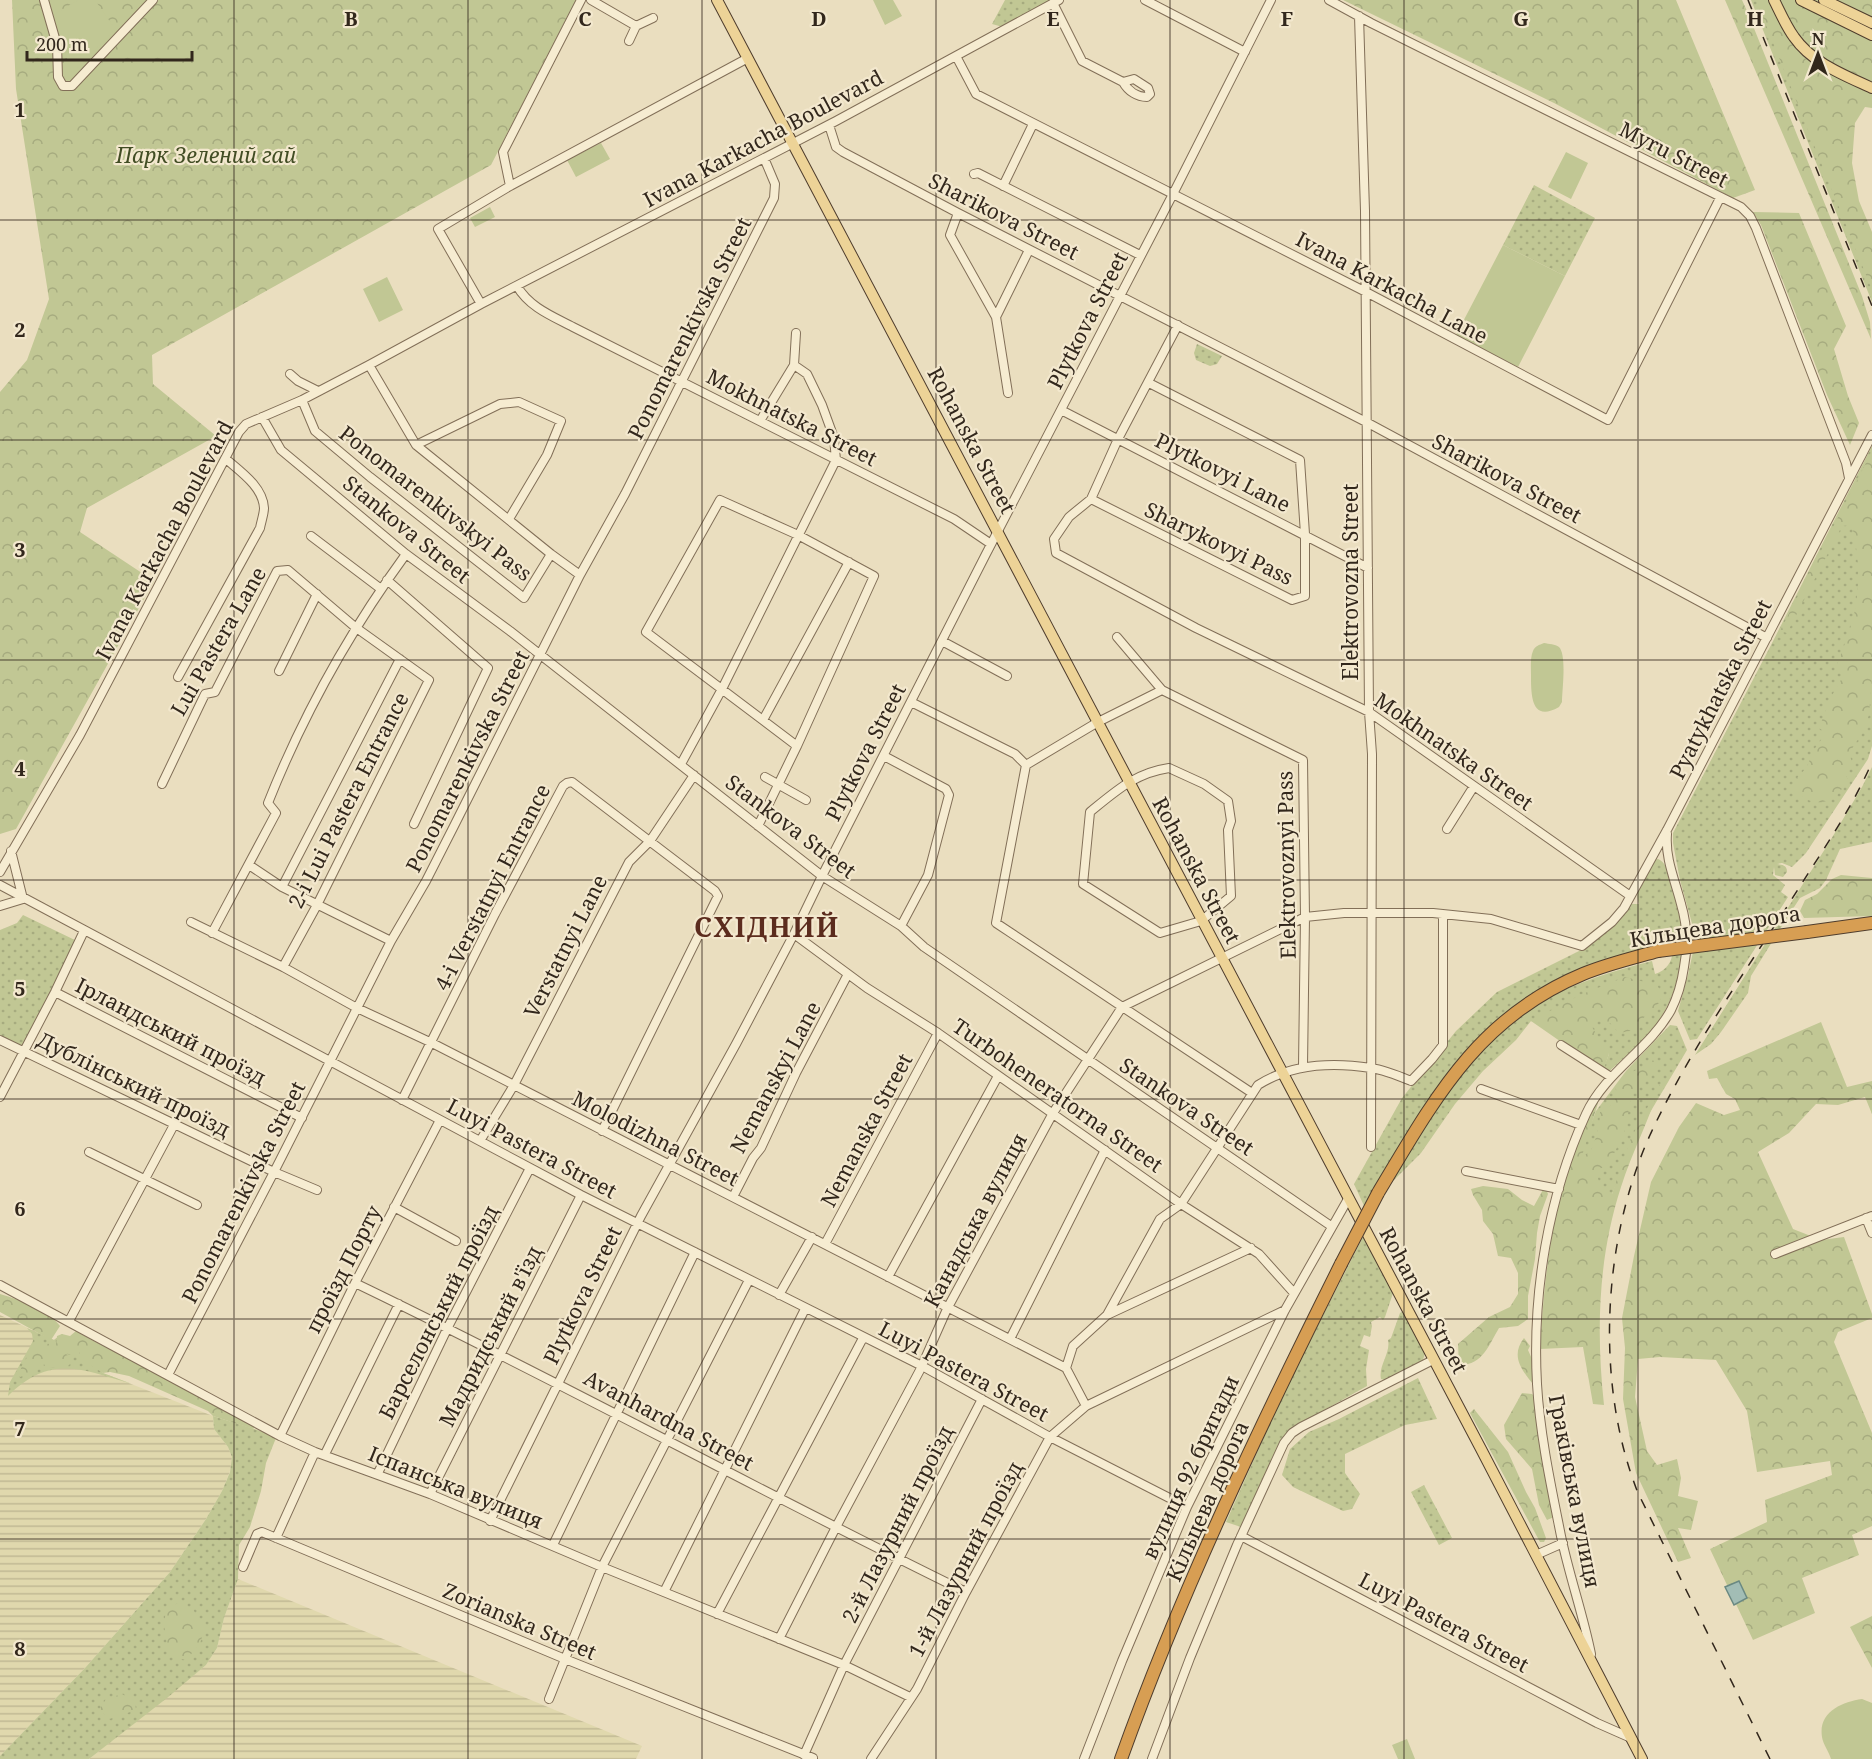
<svg xmlns="http://www.w3.org/2000/svg" width="1872" height="1759" font-family="'Noto Serif',serif">
  <style>
    .farmland { fill: url(#farmland-rules) }
    .grass { fill: url(#grass-dots) }
    .forest { fill: url(#forest-crowns) }
    .garden { fill: #c1c794 }
    .water { fill: #a2bdb5; stroke: #6a8982; stroke-width: 1.5 }
    .lines { fill: none; stroke-linecap: round; stroke-linejoin: round }
    .minor-casing { stroke: #826f58; stroke-width: 10 }
    .major-casing { stroke: #4f3d2d; stroke-width: 12 }
    .highway-casing { stroke: #4f3d2d; stroke-width: 14 }
    .minor { stroke: #f6ecd1; stroke-width: 8 }
    .major { stroke: #edd397; stroke-width: 10 }
    .highway { stroke: #d79e53; stroke-width: 12 }
    .rail { stroke: #32271c; stroke-width: 1.5; stroke-dasharray: 10 10; stroke-linecap: butt }
    .highway-bridge-casing { stroke: #4f3d2d; stroke-width: 14; stroke-linecap: butt }
    .highway-bridge { stroke: #d79e53; stroke-width: 12 }
    .grid { fill: none; stroke: #32271c; stroke-width: 1.5; stroke-opacity: 0.55 }
    .labels { text-anchor: middle; dominant-baseline: central; stroke-width: 4.5; stroke-linejoin: round; paint-order: stroke }
    .street-label { font-size: 21px; fill: #32271c; stroke: #f3e8ce }
    .park-label { font-size: 21px; font-style: italic; fill: #424d24; stroke: #f3e8ce }
    .district-label { font-size: 27px; font-weight: bold; letter-spacing: 1.5px; fill: #5c2c1e; stroke: #f3e8ce }
    .grid-label { font-size: 20px; text-anchor: middle; font-weight: bold; fill: #32271c; stroke: #f3e8ce; stroke-width: 4.5; stroke-linejoin: round; paint-order: stroke }
  </style>
  <defs>
    <pattern id="farmland-rules" width="6" height="5" patternUnits="userSpaceOnUse" patternTransform="scale(1.5)"><rect width="6" height="5" fill="#e0d8ad"/><path d="M0 2.5h6" fill="none" stroke="#c1b994"/></pattern>
    <pattern id="grass-dots" width="8" height="8" patternUnits="userSpaceOnUse" patternTransform="scale(1.5)"><rect width="8" height="8" fill="#c1c794"/><path d="M2 2h.1M6 6h.1" fill="none" stroke="#a6ab7f" stroke-width="1.8" stroke-linecap="round"/></pattern>
    <pattern id="forest-crowns" width="20" height="18" patternUnits="userSpaceOnUse" patternTransform="scale(1.5)"><rect width="20" height="18" fill="#c1c794"/><path d="M2 6a3 3 0 1 1 6 0M12 15a3 3 0 1 1 6 0" fill="none" stroke="#a6ab7f"/></pattern>
  </defs>
  <rect width="100%" height="100%" fill="#eadebf"/>
  <path class="farmland" d="M0,1315L54,1340L62,1334L103,1373L213,1416L214,1429L228,1447L232,1457L230,1471L222,1491L206,1519L170,1572L85,1668L0,1756Z
    M238,1579L642,1746L636,1759H89L206,1665L217,1648L224,1618Z"/>
  <path class="grass" d="M1005,0H1051L1003,27L992,24Z
    M1751,0H1760L1872,259V302Z
    M1534,185L1595,218L1565,276L1503,245Z
    M1197,344L1222,356L1217,364L1210,366L1196,360L1194,353Z
    M1872,446V746L1868,759L1806,853L1792,867L1782,863L1777,864C1781,865 1787,864 1787,872L1783,877L1775,875L1774,867L1773,875L1785,885L1781,892L1788,897L1706,1025L1697,1039L1690,1040L1678,1011L1688,975L1696,938L1680,880L1673,843V833L1770,647Z
    M1872,767V842L1840,849L1826,880L1820,888L1800,898L1785,921L1751,976L1748,993L1721,1032L1711,1044L1695,1055L1830,841L1862,787Z
    M1658,859C1669,864 1670,880 1674,890C1688,931 1685,976 1663,1014C1652,1034 1623,1059 1606,1074L1602,1072L1609,1054L1531,1021L1516,1040L1483,1071L1455,1104L1421,1153L1392,1182C1430,1114 1471,1042 1541,1002C1575,982 1614,971 1652,961L1655,974C1676,967 1678,944 1660,932H1650L1652,949L1565,978L1450,1072L1434,1091L1365,1208L1354,1184L1402,1098L1456,1031L1497,992L1579,951L1631,904H1639C1633,889 1647,873 1654,860Z
    M23,915L79,942L23,1051L0,1040V930L17,923Z
    M1670,1025L1677,1026L1687,1050L1639,1131L1612,1194L1565,1191L1596,1111L1626,1071Z
    M1363,1237L1393,1293L1385,1317L1383,1320L1380,1317L1371,1322L1372,1326L1370,1337L1364,1335L1360,1346L1369,1350L1366,1369L1367,1386L1289,1430L1241,1527L1226,1522L1286,1388Z
    M1403,1311L1425,1353L1423,1360L1385,1380L1381,1379C1378,1366 1391,1353 1388,1340L1391,1338L1400,1313Z
    M27,1328L54,1340L62,1334L103,1373L132,1384C80,1369 51,1354 8,1396L10,1382L33,1341L32,1334Z
    M1418,1378L1437,1419L1405,1425L1345,1454V1473L1360,1494L1352,1509L1343,1511L1293,1487L1282,1475L1290,1449L1309,1432L1339,1419Z
    M213,1416L273,1435L276,1438L266,1463L261,1491L250,1527L239,1545L238,1579L224,1618L217,1648L206,1665L167,1698L89,1759H0V1756L85,1668L170,1572L206,1519L222,1491L230,1472L232,1457L228,1447L214,1429Z
    M1424,1485L1452,1538L1439,1545L1411,1492Z"/>
  <path class="forest" d="M12,0H576L491,165L152,355L153,384L216,436L87,508L80,532L154,581L16,829L0,834V392L27,360L49,299L16,89Z
    M1343,0H1676L1755,190L1733,198L1554,103Z
    M1725,0H1742L1747,11L1862,296L1870,322L1871,339Z
    M1756,0H1872V83L1863,90L1872,92V108L1865,107L1855,123L1852,163L1859,201L1872,232V290Z
    M1753,212L1799,213L1846,326L1834,349L1848,396L1859,423L1850,445L1827,395L1761,225Z
    M1872,451V676L1869,715L1861,735L1849,753L1852,762L1844,771L1848,780C1845,784 1841,791 1837,795C1822,808 1805,802 1794,789L1795,780L1807,767L1813,751L1826,733L1819,728L1831,697L1845,673L1837,665C1845,643 1855,620 1857,596C1860,573 1857,548 1852,525L1842,526L1787,633L1780,631Z
    M1841,875L1872,878V916L1804,918L1800,911L1805,900L1817,894L1832,879Z
    M1625,977L1657,985L1662,994L1660,1002L1630,1031L1619,1033L1610,1023L1595,1020L1592,1027L1609,1054L1603,1071L1531,1021L1580,995Z
    M1821,1022L1847,1087L1872,1081V1114L1865,1097L1838,1105L1816,1104L1789,1133L1758,1152L1793,1229L1821,1240L1844,1237L1872,1314V1318L1838,1332L1834,1342L1872,1433V1526L1852,1535L1859,1555L1802,1578L1815,1613L1753,1640L1710,1549L1767,1522L1765,1500L1832,1475L1830,1461L1757,1472L1747,1411L1716,1360L1660,1357L1638,1359L1635,1397L1647,1451L1657,1465L1677,1459L1681,1478L1678,1496L1698,1501L1691,1530L1678,1528L1691,1558L1678,1562L1636,1473L1623,1399L1625,1348L1622,1318L1634,1256L1651,1182L1679,1127L1696,1103L1724,1115L1740,1110L1735,1099L1726,1094L1717,1078L1709,1079L1707,1071Z
    M1653,1060L1656,1066L1632,1095L1624,1133L1607,1168H1601L1597,1174C1599,1185 1602,1189 1612,1194L1631,1138L1660,1084C1650,1119 1632,1152 1621,1187C1598,1258 1596,1331 1604,1405L1593,1404L1583,1347L1540,1349C1544,1280 1551,1215 1574,1150C1581,1131 1587,1113 1598,1095V1103L1582,1156L1590,1153C1596,1139 1600,1127 1600,1112L1613,1104L1618,1094L1615,1087C1628,1070 1637,1072 1653,1060Z
    M1483,1186L1508,1189L1522,1200L1534,1206L1545,1186L1548,1194L1540,1216L1537,1233L1535,1259L1528,1296V1319L1518,1326L1499,1328C1489,1345 1482,1366 1459,1365L1458,1344L1489,1317L1510,1307L1518,1294V1273L1511,1258L1498,1256L1493,1234L1483,1221L1482,1210L1473,1195L1471,1189Z
    M0,1294C22,1301 45,1307 60,1326L51,1340L0,1312Z
    M76,1331L88,1338L256,1425L253,1429L213,1416L208,1411L129,1376L110,1372L103,1373L87,1363L80,1356V1352L74,1355L66,1354L73,1361L66,1368L49,1367L41,1370L45,1365L43,1364L32,1368L33,1372L20,1377C18,1364 33,1353 36,1342L56,1345L57,1336L62,1334L70,1336Z
    M1524,1338L1530,1346L1528,1350L1532,1359L1533,1384C1520,1368 1511,1355 1524,1338Z
    M1522,1393L1532,1394L1535,1397L1554,1517L1547,1520L1539,1505L1532,1469L1506,1439L1504,1425Z
    M1474,1409L1508,1452L1526,1492L1535,1508L1546,1538L1544,1542H1540L1470,1413Z
    M178,1603L193,1609L204,1630L200,1644L186,1660L169,1656L164,1625L166,1609Z
    M1872,1616V1668L1850,1627Z
    M122,1694L135,1702L136,1710L110,1719L99,1710L106,1699Z"/>
  <path class="garden" d="M78,0H95L115,29L72,74L53,15Z
    M873,0H893L902,16L885,25Z
    M601,143L610,159L576,177L567,160Z
    M1566,152L1588,163L1571,199L1548,187Z
    M490,207L495,217L475,227L470,218Z
    M1503,245L1565,276L1518,367L1456,335Z
    M387,277L403,310L379,322L363,289Z
    M1544,643C1549,644 1555,644 1559,647C1567,655 1562,691 1562,702L1559,707C1531,723 1531,695 1531,675C1531,668 1530,658 1533,651C1535,646 1539,645 1544,643Z
    M1862,1699L1872,1703V1759H1831C1829,1752 1823,1744 1822,1737C1818,1712 1842,1702 1862,1699Z
    M1407,1739L1415,1759H1398L1392,1745Z"/>
  <path class="water" d="M1739,1581L1747,1598L1734,1605L1725,1587Z"/>
  <g class="lines">
    <defs>
      <path id="minor" d="M44,0L57,45L58,77L63,86H72L153,0
        M591,0L636,26
        M1145,0L1245,52
        M1329,0L1371,23L1741,207L1750,216L1756,228L1846,463L1849,478
        M1053,3L1082,61L1123,82C1128,91 1137,97 1147,97L1150,94L1148,88L1134,79L1123,82
        M1359,16L1365,211L1369,712L1372,754L1371,1147
        M629,41L636,26L653,18
        M956,56L976,94L1366,292L1608,420L1720,198
        M829,125L836,147L843,152L958,213L1368,423L1767,638
        M974,174L978,173L1140,255
        M510,186L503,152L581,0
        M1003,186L1033,124
        M958,213L950,235L996,317L1008,393
        M517,286C529,307 552,316 573,327L954,519L991,544
        M481,304L438,229L510,186L748,58
        M996,317L1029,250
        M369,365L416,445L551,554L580,575
        M290,374L298,381L318,391
        M1149,383L1300,460L1305,534V596L1292,600L1091,499L1118,439L1178,325
        M302,400L315,431L370,477L524,598L551,554
        M1061,410L1368,568
        M262,417L281,450L406,554L510,631L822,876L901,926L924,947L1331,1226
        M760,421L794,365
        M416,445L500,404L519,402L561,421L547,455L509,519
        M1091,499L1069,517L1054,539L1056,553L1196,628L1369,712L1629,895
        M720,500L798,535L874,576L797,746L646,632Z
        M311,536L381,589
        M387,580L488,668L414,824
        M1117,637L1162,690
        M942,641L1007,676
        M279,671L317,594
        M178,677L260,528C261,522 264,514 264,508C263,487 241,472 226,459
        M911,702L1015,754L1026,765
        M763,720L849,562
        M884,756L946,789L949,795L928,875L901,926
        M681,764L722,689L836,460L834,438L822,405L807,374L794,365L796,333
        M1169,768L1204,784L1228,801L1231,821L1228,830L1231,896L1201,921L1160,933L1083,884L1090,812C1116,791 1135,773 1169,768Z
        M765,777L806,800
        M162,784L205,694L215,692L277,571L288,570L355,627L429,680L317,905L283,967
        M758,826L797,746
        M1447,829L1474,786
        M11,851L23,899
        M249,865L282,887L391,941
        M0,872L80,735L239,432L246,424L302,400L369,365L481,304L836,121L1059,0
        M0,885L581,1195L922,1366L1050,1437L1187,1507
        M282,887L400,659
        M0,906L23,899
        M191,922L283,967L357,1008L432,1043L1066,1368L1086,1406
        M212,933L276,813L268,803C303,715 350,631 406,554
        M794,934L867,988L938,1033L1181,1204L1259,1254L1294,1293
        M55,992L302,1118
        M0,1040L274,1172L317,1190
        M1561,1045L1611,1077
        M1481,1089L1581,1125
        M1252,1093L996,923L1026,765L1098,722L1162,690L1303,760L1305,917L1303,1066
        M0,1097L55,992L84,931
        M402,1100L495,914L563,786L567,783L572,782L715,891L718,896L602,1131
        M480,1141L514,1085L629,862L650,841L694,775
        M89,1152L197,1205
        M1466,1171L1559,1189
        M733,1197L753,1158L761,1148L796,1073L848,974
        M394,1207L456,1241
        M1866,1218L1872,1233
        M825,1244L938,1033
        M1775,1254L1872,1216
        M888,1277L998,1076
        M355,1283C561,1382 761,1492 966,1592
        M0,1285L280,1436L315,1452L430,1494L602,1567L844,1665L910,1697
        M779,1295L812,1237
        M1107,1315L1251,1248
        M69,1321L175,1123
        M1010,1339L1105,1150
        M1066,1368L1073,1346L1107,1315L1160,1219L1181,1204L1258,1085C1291,1064 1333,1062 1371,1068C1385,1070 1399,1076 1411,1081L1432,1059L1443,1045V914
        M168,1375L274,1172L391,941L426,881L454,826L580,575L625,494L774,198L775,184L764,158
        M280,1436L355,1283L440,1120
        M325,1454L399,1304
        M378,1473L448,1327L530,1168
        M430,1494L581,1195
        M490,1521L641,1216L736,1044L794,934L822,876L986,554L1173,194L1271,0
        M1241,1536L1597,1723L1631,1738
        M276,1538L315,1452
        M553,1545L695,1252
        M1536,1555L1563,1543
        M243,1567L257,1534L262,1532L565,1659L813,1758
        M664,1592L805,1309
        M717,1614L863,1338
        M779,1639L836,1527L920,1370L947,1309L1053,1113L1122,1007L1305,917L1344,913H1433L1491,919L1582,946L1612,922L1624,908L1667,830L1872,435
        M1591,1654C1583,1614 1569,1575 1561,1536C1551,1486 1540,1435 1537,1384C1532,1293 1548,1197 1586,1114C1605,1072 1649,1050 1671,1010C1678,996 1682,981 1684,967C1688,946 1687,924 1681,904C1675,880 1665,859 1667,834
        M549,1699L602,1567L749,1280
        M804,1755L844,1665L982,1399
        M871,1759L917,1689L966,1592L1050,1437L1086,1406L1285,1310
        M1084,1759L1122,1661L1187,1507L1285,1310L1348,1199
        M1152,1759L1190,1658L1237,1545L1284,1443L1292,1433L1301,1427L1433,1360"/>
      <path id="major" d="M717,0L1481,1449L1642,1759
        M1774,0C1780,12 1786,26 1794,37C1812,63 1844,75 1872,88
        M1801,0L1872,35
        M1824,0L1872,23"/>
      <path id="highway" d="M1807,932L1872,923
        M1378,1193C1434,1100 1477,1018 1583,974C1607,964 1633,958 1658,951
        M1121,1759C1182,1589 1260,1426 1341,1264"/>
    </defs>
    <use href="#minor" class="minor-casing"/>
    <use href="#major" class="major-casing"/>
    <use href="#highway" class="highway-casing"/>
    <use href="#minor" class="minor"/>
    <use href="#major" class="major"/>
    <use href="#highway" class="highway"/>
    <path class="rail" d="M1748,0L1872,306
      M1770,1759L1638,1493C1595,1385 1602,1241 1650,1135C1688,1053 1741,978 1790,902C1818,857 1851,811 1872,762"/>
    <defs>
      <path id="highway-bridge" d="M1658,951L1807,932
        M1341,1264L1378,1193"/>
    </defs>
    <use href="#highway-bridge" class="highway-bridge-casing"/>
    <use href="#highway-bridge" class="highway-bridge"/>
  </g>
  <path class="grid" d="M234,0V1759M468,0V1759M702,0V1759M936,0V1759M1170,0V1759M1404,0V1759M1638,0V1759M0,220H1872M0,440H1872M0,660H1872M0,880H1872M0,1099H1872M0,1319H1872M0,1539H1872"/>
  <g class="labels">
    <g class="street-label">
      <text transform="translate(763 138) rotate(-28)">Ivana Karkacha Boulevard</text>
      <text transform="translate(1674 154) rotate(27)">Myru Street</text>
      <text transform="translate(1004 216) rotate(27)">Sharikova Street</text>
      <text transform="translate(1392 287) rotate(28)">Ivana Karkacha Lane</text>
      <text transform="translate(1087 320) rotate(-63)">Plytkova Street</text>
      <text transform="translate(689 328) rotate(-63)">Ponomarenkivska Street</text>
      <text transform="translate(792 417) rotate(27)">Mokhnatska Street</text>
      <text transform="translate(972 440) rotate(62)">Rohanska Street</text>
      <text transform="translate(1223 472) rotate(27)">Plytkovyi Lane</text>
      <text transform="translate(1507 478) rotate(28)">Sharikova Street</text>
      <text transform="translate(436 503) rotate(38)">Ponomarenkivskyi Pass</text>
      <text transform="translate(407 529) rotate(39)">Stankova Street</text>
      <text transform="translate(164 540) rotate(-62)">Ivana Karkacha Boulevard</text>
      <text transform="translate(1219 543) rotate(26)">Sharykovyi Pass</text>
      <text transform="translate(1350 582) rotate(-90)">Elektrovozna Street</text>
      <text transform="translate(218 641) rotate(-60)">Lui Pastera Lane</text>
      <text transform="translate(1720 689) rotate(-63)">Pyatykhatska Street</text>
      <text transform="translate(1454 751) rotate(35)">Mokhnatska Street</text>
      <text transform="translate(865 752) rotate(-63)">Plytkova Street</text>
      <text transform="translate(467 761) rotate(-63)">Ponomarenkivska Street</text>
      <text transform="translate(348 800) rotate(-63)">2-i Lui Pastera Entrance</text>
      <text transform="translate(791 826) rotate(37)">Stankova Street</text>
      <text transform="translate(1286 865) rotate(-91)">Elektrovoznyi Pass</text>
      <text transform="translate(1197 870) rotate(62)">Rohanska Street</text>
      <text transform="translate(492 887) rotate(-63)">4-i Verstatnyi Entrance</text>
      <text transform="translate(1715 926) rotate(-9)">Кільцева дорога</text>
      <text transform="translate(565 946) rotate(-63)">Verstatnyi Lane</text>
      <text transform="translate(171 1031) rotate(27)">Ірландський проїзд</text>
      <text transform="translate(775 1077) rotate(-62)">Nemanskyi Lane</text>
      <text transform="translate(134 1084) rotate(26)">Дублінський проїзд</text>
      <text transform="translate(1058 1095) rotate(35)">Turboheneratorna Street</text>
      <text transform="translate(1187 1106) rotate(34)">Stankova Street</text>
      <text transform="translate(866 1130) rotate(-62)">Nemanska Street</text>
      <text transform="translate(656 1138) rotate(27)">Molodizhna Street</text>
      <text transform="translate(532 1148) rotate(28)">Luyi Pastera Street</text>
      <text transform="translate(243 1192) rotate(-63)">Ponomarenkivska Street</text>
      <text transform="translate(975 1220) rotate(-62)">Канадська вулиця</text>
      <text transform="translate(343 1269) rotate(-63)">проїзд Порту</text>
      <text transform="translate(582 1295) rotate(-64)">Plytkova Street</text>
      <text transform="translate(1424 1300) rotate(62)">Rohanska Street</text>
      <text transform="translate(438 1312) rotate(-63)">Барселонський проїзд</text>
      <text transform="translate(490 1336) rotate(-63)">Мадридський в'їзд</text>
      <text transform="translate(964 1371) rotate(28)">Luyi Pastera Street</text>
      <text transform="translate(669 1420) rotate(28)">Avanhardna Street</text>
      <text transform="translate(1190 1467) rotate(-65)">вулиця 92 бригади</text>
      <text transform="translate(456 1487) rotate(22)">Іспанська вулиця</text>
      <text transform="translate(1575 1491) rotate(79)">Граківська вулиця</text>
      <text transform="translate(1207 1501) rotate(-66)">Кільцева дорога</text>
      <text transform="translate(897 1524) rotate(-63)">2-й Лазурний проїзд</text>
      <text transform="translate(965 1559) rotate(-62)">1-й Лазурний проїзд</text>
      <text transform="translate(520 1621) rotate(23)">Zorianska Street</text>
      <text transform="translate(1444 1622) rotate(28)">Luyi Pastera Street</text>
    </g>
    <g class="park-label">
      <text x="206" y="155">Парк Зелений гай</text>
    </g>
    <g class="district-label">
      <text x="767" y="926">СХІДНИЙ</text>
    </g>
  </g>
  <g class="grid-label">
    <text x="351" y="26">B</text>
    <text x="585" y="26">C</text>
    <text x="819" y="26">D</text>
    <text x="1053" y="26">E</text>
    <text x="1287" y="26">F</text>
    <text x="1521" y="26">G</text>
    <text x="1755" y="26">H</text>
    <text x="20" y="117">1</text>
    <text x="20" y="337">2</text>
    <text x="20" y="557">3</text>
    <text x="20" y="776">4</text>
    <text x="20" y="996">5</text>
    <text x="20" y="1216">6</text>
    <text x="20" y="1436">7</text>
    <text x="20" y="1656">8</text>
  </g>
  <g transform="translate(1818 54)" stroke="#f3e8ce" stroke-width="4.5" paint-order="stroke">
  <path d="M0-4.5L10 22L0 15L-10 22Z" fill="#32271c"/>
  <text y="-9" font-size="16" font-weight="bold" text-anchor="middle" fill="#32271c">N</text>
  </g>
  <path d="M27 51v9h165v-9" fill="none" stroke="#32271c" stroke-width="3"/>
  <text x="36" y="51" font-size="18" fill="#32271c" stroke="#f3e8ce" stroke-width="4.5" paint-order="stroke">200 m</text>
</svg>
